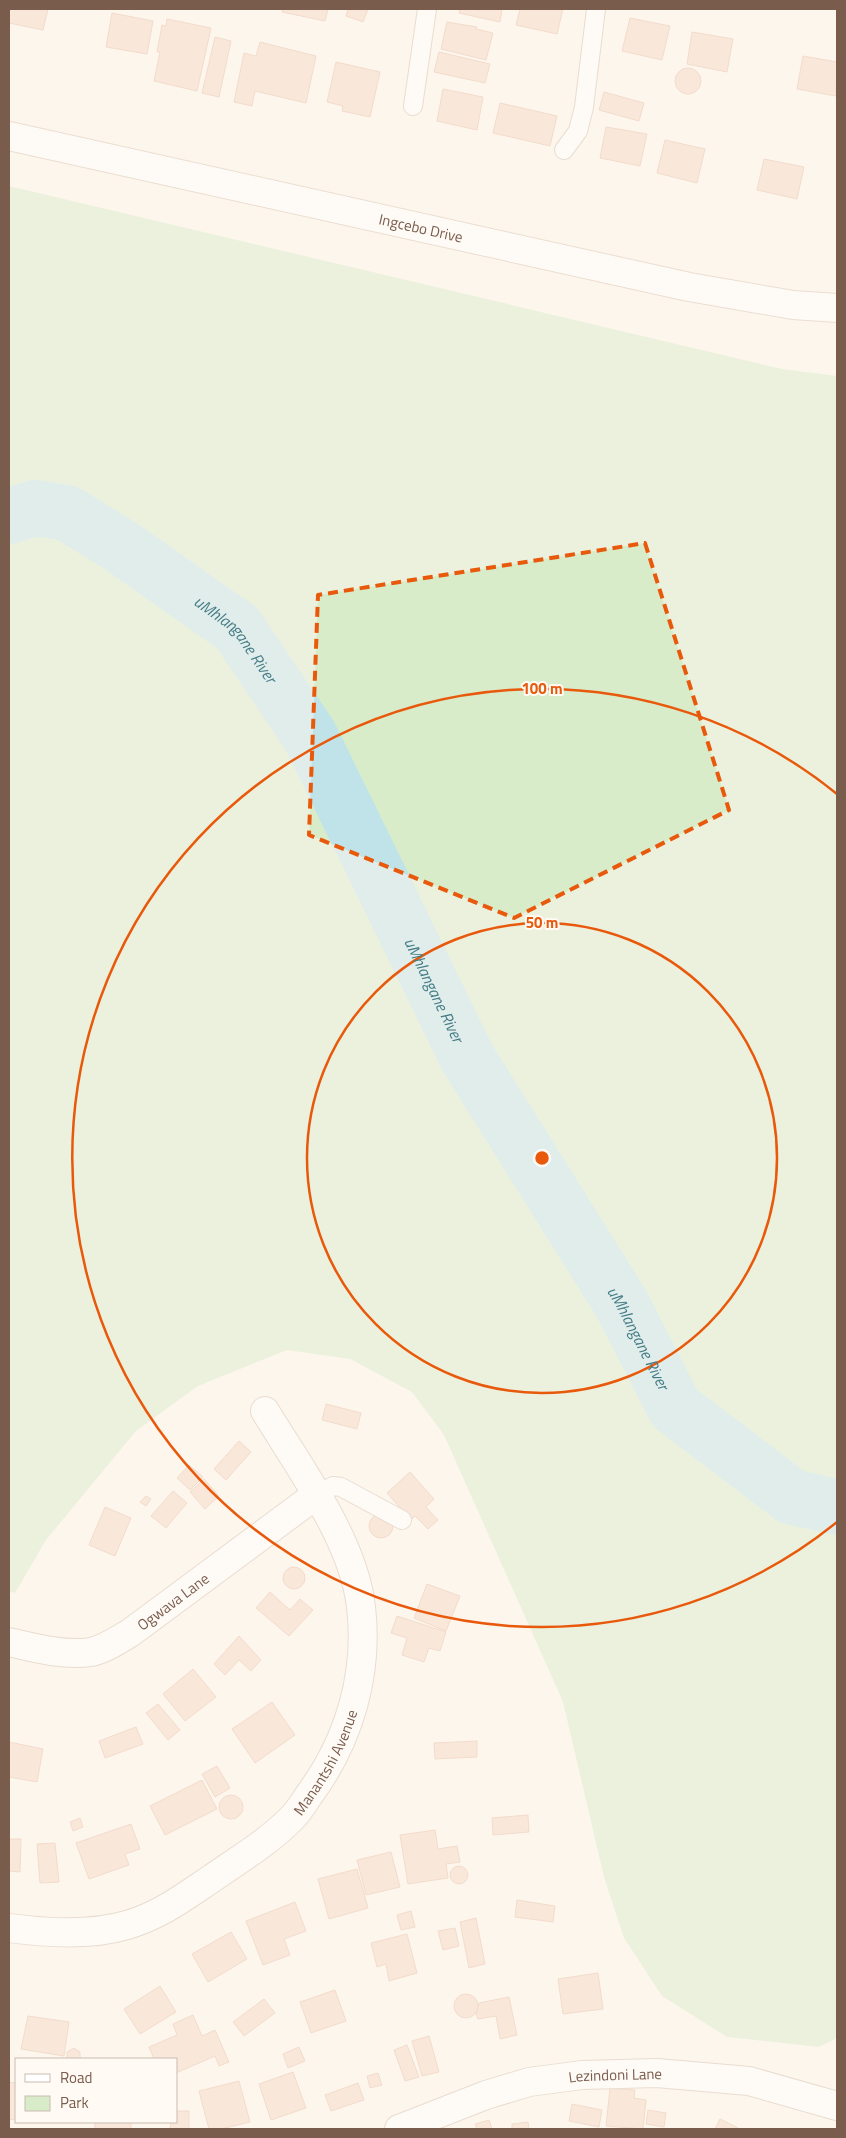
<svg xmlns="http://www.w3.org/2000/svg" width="846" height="2138" font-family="'Titillium Web',sans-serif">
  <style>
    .green { fill: #d8ecc9 }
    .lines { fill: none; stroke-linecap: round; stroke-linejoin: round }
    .river { stroke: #bfe3e8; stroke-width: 56 }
    .building { fill: #f3d5c3; stroke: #e6bba3 }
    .lane-casing { stroke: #d1beb0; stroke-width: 20 }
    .street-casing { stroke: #d1beb0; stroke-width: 30 }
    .secondary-casing { stroke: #d6c0b0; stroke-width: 30 }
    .lane { stroke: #fff; stroke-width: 18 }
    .street { stroke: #fff; stroke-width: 28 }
    .secondary { stroke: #fff; stroke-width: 28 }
    .marked { fill: none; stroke: #e8590c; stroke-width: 4; stroke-dasharray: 10 6; stroke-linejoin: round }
    .ring { fill: none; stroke: #e8590c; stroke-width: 2.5 }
    .labels { text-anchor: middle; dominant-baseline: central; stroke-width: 4; stroke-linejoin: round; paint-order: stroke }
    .street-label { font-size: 15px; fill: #7a5c4d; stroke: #fffaf3 }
    .water-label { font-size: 16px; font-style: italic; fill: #437c86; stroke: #fffaf3 }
    .centre { fill: #e8590c; stroke: #fffaf3; stroke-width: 2.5 }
    .ring-label { font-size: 15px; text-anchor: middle; font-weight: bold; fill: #e8590c; stroke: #fffaf3; stroke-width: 4; stroke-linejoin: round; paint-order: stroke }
  </style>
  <rect width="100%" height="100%" fill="#fdf6ec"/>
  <path class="green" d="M9,186L782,369L837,376V2038L819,2047L727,2037L662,1996L624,1938L604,1877L563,1702L444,1435L412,1392L350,1359L287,1350L198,1386L136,1431L46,1540L15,1593L9,1591Z"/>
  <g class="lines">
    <path class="river" id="s1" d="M9,516L35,508L67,513L122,547L237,628L310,736L468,1059L621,1303L675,1408L792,1497L837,1507"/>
  </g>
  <path class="building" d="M9,9H48L43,30L9,23Z
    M283,9H328L325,21L282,12Z
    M348,9H368L363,22L346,16Z
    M460,9H502L500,22L459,13Z
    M520,9H563L557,34L516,25Z
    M112,13L153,21L147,54L106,47Z
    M630,18L670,26L662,60L622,51Z
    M167,19L211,28L197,91L154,81L160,52H157L162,25L166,26Z
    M447,22L477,27L476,29L493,33L486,60L441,49Z
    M692,32L733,39L727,72L687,64Z
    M215,37L231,41L219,97L202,93Z
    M260,42L316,56L306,103L255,91L252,106L234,102L244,53L256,56Z
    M439,52L490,64L485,83L434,72Z
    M803,56L837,62L836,96L797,89Z
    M336,62L380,72L370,117L342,111L343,106L327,102Z
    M675 81a13 13 0 1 1 26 0a13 13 0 1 1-26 0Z
    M443,89L483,97L477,130L437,121Z
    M604,92L644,103L639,121L599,110Z
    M500,103L557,116L550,146L493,133Z
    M606,127L647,134L640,166L600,158Z
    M665,140L705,149L697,183L657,173Z
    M764,159L804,167L797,199L757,190Z
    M326,1404L361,1413L357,1429L322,1420Z
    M239,1441L251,1452L226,1480L214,1469Z
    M189,1465L203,1477L190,1490L177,1478Z
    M410,1472L434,1499L426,1507L438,1520L428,1529L415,1516L411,1520L387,1493Z
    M204,1479L219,1496L205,1509L190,1492Z
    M173,1491L187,1503L166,1528L151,1516Z
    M146,1496L151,1499L146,1506L140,1502Z
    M105,1507L131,1518L115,1556L89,1545Z
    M369 1526a12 12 0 1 1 24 0a12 12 0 1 1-24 0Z
    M283 1578a11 11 0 1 1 22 0a11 11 0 1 1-22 0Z
    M427,1584L460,1596L446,1631L414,1618Z
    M270,1592L290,1610L300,1599L313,1610L289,1636L256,1608Z
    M397,1616L446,1632L440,1651L429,1648L424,1662L402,1655L407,1638L391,1633Z
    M239,1636L261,1660L251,1671L239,1660L225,1675L214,1664Z
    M193,1669L216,1697L185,1721L163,1694Z
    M272,1702L295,1735L255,1763L232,1729Z
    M158,1704L180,1730L168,1740L146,1713Z
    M136,1727L143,1744L105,1758L99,1741Z
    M477,1741V1757L435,1759L434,1743Z
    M9,1742L43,1749L37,1782L9,1777Z
    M217,1766L230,1788L215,1797L202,1774Z
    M202,1780L217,1809L165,1835L150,1806Z
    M219 1807a12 12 0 1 1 24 0a12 12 0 1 1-24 0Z
    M528,1815L529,1832L493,1835L492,1818Z
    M80,1818L83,1827L73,1831L70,1822Z
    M131,1824L140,1849L125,1854L129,1865L89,1879L76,1843Z
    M435,1830L438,1849L457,1846L460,1862L446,1864L448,1878L408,1884L400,1835Z
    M9,1839H21L20,1872L9,1871Z
    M55,1843L59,1882L40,1883L37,1844Z
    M391,1852L400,1887L366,1895L357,1860Z
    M450 1875a9 9 0 1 1 18 0a9 9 0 1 1-18 0Z
    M357,1869L368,1908L329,1919L318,1879Z
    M517,1900L555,1906L553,1922L515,1917Z
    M295,1902L306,1931L284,1939L290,1955L263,1965L246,1921Z
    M411,1911L415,1927L401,1930L397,1915Z
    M476,1918L485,1964L469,1968L460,1922Z
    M455,1928L459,1946L443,1950L438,1931Z
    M231,1932L247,1959L208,1982L192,1954Z
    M407,1934L417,1973L389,1981L386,1964L377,1967L371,1943Z
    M598,1973L603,2009L563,2014L558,1979Z
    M160,1986L176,2012L140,2034L124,2009Z
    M335,1990L346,2021L311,2033L300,2002Z
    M454 2006a12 12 0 1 1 24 0a12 12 0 1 1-24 0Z
    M509,1997L517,2035L500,2039L496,2016L478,2019L476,2014L479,2003Z
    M264,1999L275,2013L244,2036L233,2022Z
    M193,2015L202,2036L215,2030L229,2062L219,2066L215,2056L176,2073V2059H154L149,2047L177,2035L173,2024Z
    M28,2016L69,2022L64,2056L21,2049Z
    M429,2036L439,2072L422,2076L412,2041Z
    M407,2045L419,2077L405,2081L394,2050Z
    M299,2047L305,2061L288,2068L283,2054Z
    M74,2048L80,2052V2059H67V2052Z
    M293,2072L306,2108L271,2120L259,2084Z
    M378,2073L382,2085L370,2088L367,2076Z
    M239,2081L250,2122L221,2129H209L199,2091Z
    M9,2082L16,2083V2120L9,2119Z
    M358,2083L364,2100L331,2111L325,2095Z
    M610,2088L635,2090L634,2098L646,2100L643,2129L606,2126Z
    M572,2104L602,2110L599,2127L569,2121Z
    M648,2110L666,2113L664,2127L646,2124Z
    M176,2111H189V2129H170L171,2122H176Z
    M720,2119L738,2128L737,2129H715Z
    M489,2120L492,2129H477L475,2124Z
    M95,2122H131V2129H95Z
    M528,2122L529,2129H512V2124Z"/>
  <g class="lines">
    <defs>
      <path id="lane" d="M413,106L427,9
        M564,150L578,131L584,107L596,9
        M316,1495L333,1486L341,1487L402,1520"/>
      <g id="street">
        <path id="s2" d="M9,1642C34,1648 65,1656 91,1652C105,1649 118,1640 130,1633L316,1495"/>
        <path id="s3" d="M9,1928C47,1933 90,1936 127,1925C159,1916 184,1897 211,1879C238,1860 267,1843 291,1819C298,1812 304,1803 309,1795C349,1741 369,1674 361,1607C354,1541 299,1467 265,1411"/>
        <path id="s4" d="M399,2129L486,2095L529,2082L582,2075L657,2073L749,2081L837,2106"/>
      </g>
      <g id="secondary">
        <path id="s5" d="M9,136L689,287L793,305L837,308"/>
      </g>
    </defs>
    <use href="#lane" class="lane-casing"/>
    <use href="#street" class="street-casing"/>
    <use href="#secondary" class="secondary-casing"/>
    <use href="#lane" class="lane"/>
    <use href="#street" class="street"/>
    <use href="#secondary" class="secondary"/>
  </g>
  <path d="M0 0H846V2138H0ZM645,543L729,810L514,918L309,835L318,595Z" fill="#fdf6ec" fill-opacity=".55" fill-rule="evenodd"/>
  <path class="marked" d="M645,543L729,810L514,918L309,835L318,595Z"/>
  <g class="ring">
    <circle cx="542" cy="1158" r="235"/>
    <path d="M837 1522A469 469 0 1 1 837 794"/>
  </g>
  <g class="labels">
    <g class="street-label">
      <text stroke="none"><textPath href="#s5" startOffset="422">Ingcebo Drive</textPath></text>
      <text stroke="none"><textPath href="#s2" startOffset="180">Ogwava Lane</textPath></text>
      <text stroke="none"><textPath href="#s3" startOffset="382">Manantshi Avenue</textPath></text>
      <text stroke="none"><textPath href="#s4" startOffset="225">Lezindoni Lane</textPath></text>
    </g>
    <g class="water-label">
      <text stroke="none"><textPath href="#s1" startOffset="272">uMhlangane River</textPath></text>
      <text stroke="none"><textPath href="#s1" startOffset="678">uMhlangane River</textPath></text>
      <text stroke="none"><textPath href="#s1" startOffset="1082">uMhlangane River</textPath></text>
    </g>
  </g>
  <circle cx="542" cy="1158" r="8" class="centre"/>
  <g class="ring-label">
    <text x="542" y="694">100 m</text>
    <text x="542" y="928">50 m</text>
  </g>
  <rect width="846" height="2138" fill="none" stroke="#7a5c4d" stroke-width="20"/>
  <rect x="15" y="2058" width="162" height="65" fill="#fffaf3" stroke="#cabbb1"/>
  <rect x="25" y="2074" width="25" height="8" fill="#ffffff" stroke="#cabbb1"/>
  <text x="60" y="2083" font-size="15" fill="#7a5c4d">Road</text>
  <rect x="25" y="2096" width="25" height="15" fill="#d8ecc9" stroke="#cabbb1"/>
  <text x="60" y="2108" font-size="15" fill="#7a5c4d">Park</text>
</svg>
